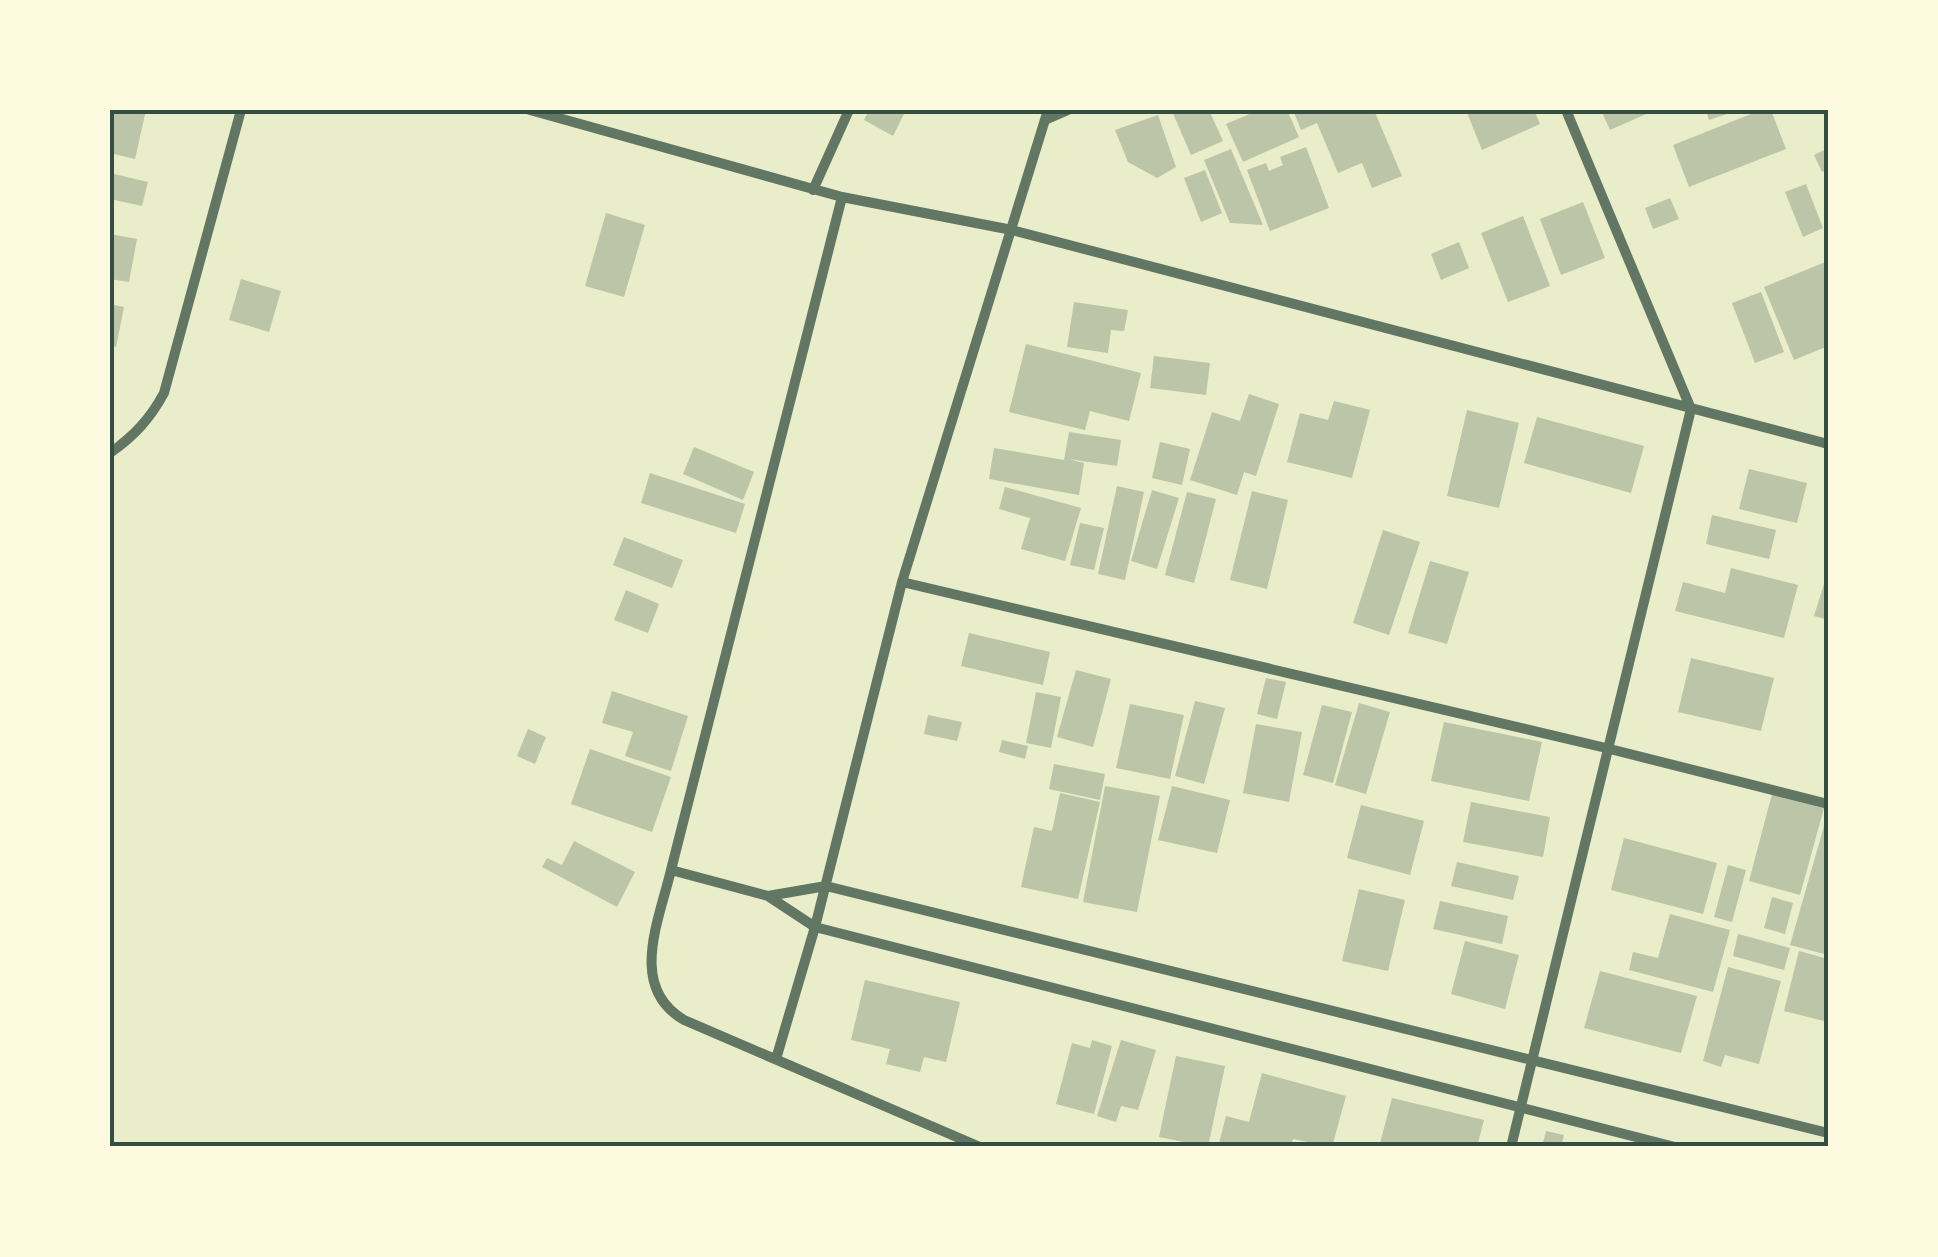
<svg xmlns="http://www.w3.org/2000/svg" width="1938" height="1257" font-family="Bitter,serif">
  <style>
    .building { fill: #bcc5a7 }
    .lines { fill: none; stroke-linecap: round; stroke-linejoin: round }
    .minor { stroke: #617663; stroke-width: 10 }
    .neatline { fill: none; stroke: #344e41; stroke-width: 4 }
  </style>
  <rect width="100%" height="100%" fill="#e9edc9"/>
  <path class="building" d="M110,110H146L135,159L110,153Z
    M869,110H906L893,136L864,120Z
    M1176,110H1209L1223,141L1191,155L1172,111Z
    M1259,110H1287L1299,137L1243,162L1226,124Z
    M1293,110H1374L1402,176L1372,188L1362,163L1338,173L1317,123L1301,130Z
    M1466,110H1534L1540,124L1482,150Z
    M1601,110H1655L1610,130Z
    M1706,110H1736V111L1709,120Z
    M1761,110H1771L1786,149L1689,187L1673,145Z
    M1158,115L1176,167L1157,178L1128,162L1115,130Z
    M1306,147L1329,208L1270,231L1247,170L1266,163L1269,171L1283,165L1280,157Z
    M1828,148V169L1822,172L1814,155Z
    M1231,149L1263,225L1230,223L1204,160Z
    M1205,170L1222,213L1201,222L1184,178Z
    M110,173L148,182L142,206L110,199Z
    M1806,184L1823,228L1803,237L1785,192Z
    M1670,198L1679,219L1653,229L1645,208Z
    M1583,202L1605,258L1561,275L1540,219Z
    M606,213L645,225L624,297L585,286Z
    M1523,216L1550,286L1508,302L1481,233Z
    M110,234L137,239L129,282L110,279Z
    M1459,242L1469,268L1441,280L1431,254Z
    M1828,261V346L1794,360L1764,287Z
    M241,279L281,291L269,332L229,320Z
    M1761,292L1784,352L1755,363L1732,303Z
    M1074,302L1128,310L1124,331L1111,330L1108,353L1067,347Z
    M110,304L124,307L116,347L110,346Z
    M1026,344L1141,373L1129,421L1090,411L1085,430L1009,412Z
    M1154,356L1210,363L1206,395L1150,388Z
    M1249,394L1279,404L1256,476L1244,472L1237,495L1190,480L1212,412L1240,421Z
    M1334,401L1370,410L1352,478L1287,462L1300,413L1328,420Z
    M1467,410L1519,423L1499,508L1447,496Z
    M1537,417L1644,446L1631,493L1524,463Z
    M1069,432L1121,440L1117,466L1068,459L1084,463L1079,495L989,479L994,448L1064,460Z
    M1160,442L1190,449L1182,485L1152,478Z
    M694,447L754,472L743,500L683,474Z
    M1749,469L1807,483L1797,523L1739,509Z
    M650,473L745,504L736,533L641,503Z
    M1117,486L1144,492L1125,580L1098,574Z
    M1005,487L1081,508L1065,561L1021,549L1030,518L999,509Z
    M1152,490L1179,498L1157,569L1131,561Z
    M1252,491L1288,500L1267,589L1230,580Z
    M1187,492L1216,499L1194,583L1165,575Z
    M1712,515L1776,530L1769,559L1706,544Z
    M1080,523L1104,528L1094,570L1070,565Z
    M1383,530L1420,542L1389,635L1353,623Z
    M624,537L683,560L672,588L613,565Z
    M1430,561L1469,572L1447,644L1408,633Z
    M1731,568L1798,585L1784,638L1675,611L1683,582L1725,593Z
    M1828,571V620L1814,616Z
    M626,590L659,604L648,633L614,620Z
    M969,633L1050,652L1043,685L961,666Z
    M1691,658L1774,678L1761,731L1678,712Z
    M1076,670L1111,679L1093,747L1057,737Z
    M1266,678L1286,682L1277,719L1257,714Z
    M612,691L688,716L671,771L625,756L633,732L602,723Z
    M1036,692L1061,697L1051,748L1026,743Z
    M1195,701L1225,708L1204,784L1175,776Z
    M1359,703L1390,712L1366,794L1335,785Z
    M1130,704L1184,715L1170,779L1116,768Z
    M1322,705L1352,712L1333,783L1303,775Z
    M928,715L962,722L957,741L924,734Z
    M1444,722L1542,742L1529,801L1431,781Z
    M1256,724L1302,732L1289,802L1243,793Z
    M528,729L546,737L535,764L517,756Z
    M1002,740L1028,746L1025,759L999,752Z
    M590,749L671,777L652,832L571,804Z
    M1054,764L1105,774L1100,800L1049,789Z
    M1105,786L1160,796L1137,912L1083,902Z
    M1172,786L1230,800L1217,853L1158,840Z
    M1060,793L1100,802L1078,899L1021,887L1034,827L1052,831Z
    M1772,794L1824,808L1800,895L1749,881Z
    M1471,802L1550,817L1543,857L1463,842Z
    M1361,805L1424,821L1410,875L1347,858Z
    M1828,812V955L1790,945Z
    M1624,838L1717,863L1703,914L1611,890Z
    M574,841L635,872L617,907L542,867L547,858L562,865Z
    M1457,862L1519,876L1513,900L1451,886Z
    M1728,865L1746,870L1732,922L1714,917Z
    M1359,889L1405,900L1388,971L1342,961Z
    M1772,897L1793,903L1785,934L1764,928Z
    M1440,901L1508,916L1502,944L1433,929Z
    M1670,914L1730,930L1713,992L1629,970L1633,952L1658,958Z
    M1738,934L1790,948L1784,970L1733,956Z
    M1465,941L1519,955L1505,1009L1451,994Z
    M1799,951L1828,959V1022L1784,1011Z
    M1728,967L1781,981L1759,1064L1725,1055L1721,1067L1703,1061Z
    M1600,971L1697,996L1681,1053L1584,1028Z
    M865,980L960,1002L946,1062L924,1057L920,1072L886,1064L890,1049L851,1040Z
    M1092,1040L1112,1046L1094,1114L1056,1104L1072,1043L1090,1048Z
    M1121,1040L1156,1050L1138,1110L1121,1106L1116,1122L1097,1116Z
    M1176,1056L1225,1066L1208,1147L1159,1137Z
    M1262,1073L1346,1096L1332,1147L1293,1139L1290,1147H1218L1226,1116L1249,1122Z
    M1392,1098L1484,1120L1477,1147H1379Z
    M1546,1131L1564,1135L1561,1147H1542Z"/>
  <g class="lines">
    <path class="minor" d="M530,110L842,197L1012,230L1828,444
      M1045,120L1068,110
      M813,190L849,110
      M842,197L671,870C659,921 628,987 684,1020L980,1147
      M110,453C134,436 150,419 164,393L241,110
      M902,582L1606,748L1828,804
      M671,870L768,896L815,927L1675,1147
      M768,896L826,886L1828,1133
      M776,1059L815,927L902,582L1048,110
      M1511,1147L1691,409L1566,110"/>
  </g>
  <rect width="1938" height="1257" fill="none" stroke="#fefae0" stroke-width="225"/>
  <rect x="112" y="112" width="1714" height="1032" class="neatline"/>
</svg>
